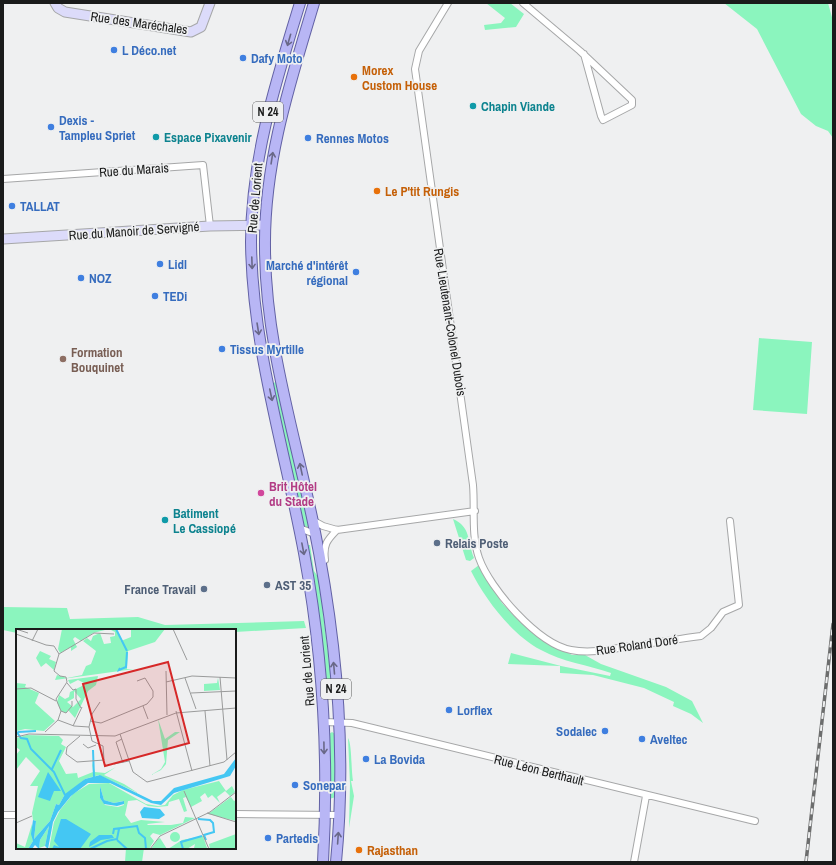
<svg xmlns="http://www.w3.org/2000/svg" width="836" height="865" font-family="'Archivo Narrow',sans-serif">
  <style>
    .green { fill: #8bf5be }
    .lines { fill: none; stroke-linecap: round; stroke-linejoin: round }
    .street-casing { stroke: #a6a7a8; stroke-width: 8 }
    .secondary-casing { stroke: #a6a7a8; stroke-width: 11 }
    .primary-casing { stroke: #6261a4; stroke-width: 12 }
    .street { stroke: #fff; stroke-width: 6 }
    .secondary { stroke: #dcdbfa; stroke-width: 9 }
    .primary { stroke: #b8b6f5; stroke-width: 10 }
    .rail-casing { stroke: #6c6d6d; stroke-width: 3.5 }
    .rail { stroke: #eff0f1; stroke-width: 2; stroke-dasharray: 6; stroke-linecap: butt }
    .oneway { stroke: #696888 }
    .shop-dot { fill: #3f7fe0; stroke: #eff0f1; stroke-width: 1.5 }
    .food-dot { fill: #e8710a; stroke: #eff0f1; stroke-width: 1.5 }
    .culture-dot { fill: #0f9aa8; stroke: #eff0f1; stroke-width: 1.5 }
    .education-dot { fill: #8d6e63; stroke: #eff0f1; stroke-width: 1.5 }
    .hotel-dot { fill: #d1479c; stroke: #eff0f1; stroke-width: 1.5 }
    .service-dot { fill: #5c6f8a; stroke: #eff0f1; stroke-width: 1.5 }
    .labels { text-anchor: middle; dominant-baseline: central; stroke-width: 3.5; stroke-linejoin: round; paint-order: stroke }
    .shield { fill: #eff0f1; stroke: #5a5b5b; stroke-width: 1 }
    .shield-label { font-size: 12px; font-weight: bold; fill: #1a1b1b }
    .street-label { font-size: 13px; fill: #1a1b1b; stroke: #eff0f1 }
    .shop-label { font-size: 13px; font-weight: bold; fill: #366cbe; stroke: #eff0f1; text-anchor: start }
    .food-label { font-size: 13px; font-weight: bold; fill: #c56008; stroke: #eff0f1; text-anchor: start }
    .culture-label { font-size: 13px; font-weight: bold; fill: #0d838f; stroke: #eff0f1; text-anchor: start }
    .education-label { font-size: 13px; font-weight: bold; fill: #785e54; stroke: #eff0f1; text-anchor: start }
    .hotel-label { font-size: 13px; font-weight: bold; fill: #b23c85; stroke: #eff0f1; text-anchor: start }
    .service-label { font-size: 13px; font-weight: bold; fill: #4e5e75; stroke: #eff0f1; text-anchor: start }
    .inset-river { fill: none; stroke: #44c7f3; stroke-width: 2 }
    .inset-road { fill: none; stroke: #9a9b9b; stroke-width: 1 }
    .view { fill: #d62828; fill-opacity: 0.15; stroke: #d62828; stroke-width: 2 }
    .inset-edge { fill: none; stroke: #1a1b1b; stroke-width: 2 }
  </style>
  <rect width="100%" height="100%" fill="#eff0f1"/>
  <path class="green" d="M486,3H510L524,14L516,27L485,30L484,25L501,23L505,18Z
    M724,3H828L833,21V138L828,131L816,126L801,114L757,29Z
    M759,338L812,342L807,414L753,410Z
    M275,382H278L310,530L302,527L273,384Z
    M453,519C471,527 467,540 474,558L470,561L466,560Z
    M306,545H310L314,571L319,578L332,687L326,688Z
    M479,565L502,603L516,618L542,639L572,655H585L601,664L666,687L692,701L703,723L691,714L673,706L674,702L644,688L593,675L560,673V666L508,664L511,653L561,666L610,676L611,673C588,665 562,662 541,650C512,635 485,599 471,571Z
    M3,607L67,608L70,619L138,617L165,625L304,621L306,628L235,632V630H17V633L3,630Z
    M332,732L335,734L336,797L329,799V734Z
    M348,738C352,744 351,770 353,781H351L354,796L349,828L350,784Z
    M126,848H144L142,862H125Z"/>
  <g class="lines">
    <defs>
      <path id="street" d="M448,3L419,51L415,69L473,485C475,509 471,535 479,558C490,589 538,644 571,650C591,654 612,649 631,646C655,643 678,639 701,636L711,628L723,612L739,605L730,521
        M523,3L580,51L632,100V105L603,120L601,116L584,54
        M3,179L203,165L210,226
        M312,520L323,526L337,530L475,511
        M299,528L315,534
        M325,560C323,545 327,540 337,530
        M324,722L352,723L755,821
        M235,814L339,815
        M3,815H17
        M634,862L646,796"/>
      <path id="secondary" d="M55,3L58,8L65,12L191,32L201,27L210,3
        M3,239L210,226L265,225"/>
      <path id="primary" d="M300,3C276,81 251,159 251,242C252,347 285,450 304,553C323,655 329,758 323,862
        M314,3C290,83 264,162 265,247C265,341 294,431 313,522C336,633 347,749 336,862"/>
    </defs>
    <use href="#street" class="street-casing"/>
    <use href="#secondary" class="secondary-casing"/>
    <use href="#primary" class="primary-casing"/>
    <use href="#street" class="street"/>
    <use href="#secondary" class="secondary"/>
    <use href="#primary" class="primary"/>
    <defs>
      <path id="rail" d="M806,862L833,624"/>
    </defs>
    <use href="#rail" class="rail-casing"/>
    <use href="#rail" class="rail"/>
  </g>
  <defs><path id="oneway-shaft" d="M-6 0H5M1.5-3L5.5 0L1.5 3" fill="none" stroke-width="1.6" stroke-linecap="round" stroke-linejoin="round"/></defs>
  <g class="oneway">
    <use href="#oneway-shaft" transform="translate(289 40) rotate(106)"/>
    <use href="#oneway-shaft" transform="translate(272 158) rotate(-81)"/>
    <use href="#oneway-shaft" transform="translate(252 263) rotate(88)"/>
    <use href="#oneway-shaft" transform="translate(258 329) rotate(81)"/>
    <use href="#oneway-shaft" transform="translate(271 395) rotate(78)"/>
    <use href="#oneway-shaft" transform="translate(301 469) rotate(-102)"/>
    <use href="#oneway-shaft" transform="translate(303 549) rotate(79)"/>
    <use href="#oneway-shaft" transform="translate(334 668) rotate(-95)"/>
    <use href="#oneway-shaft" transform="translate(324 748) rotate(89)"/>
    <use href="#oneway-shaft" transform="translate(338 838) rotate(-86)"/>
  </g>
  <g class="shop-dot">
    <circle cx="114" cy="50" r="4"/>
    <circle cx="243" cy="58" r="4"/>
    <circle cx="51" cy="127" r="4"/>
    <circle cx="308" cy="138" r="4"/>
    <circle cx="12" cy="206" r="4"/>
    <circle cx="160" cy="264" r="4"/>
    <circle cx="356" cy="272" r="4"/>
    <circle cx="81" cy="278" r="4"/>
    <circle cx="155" cy="296" r="4"/>
    <circle cx="222" cy="349" r="4"/>
    <circle cx="449" cy="710" r="4"/>
    <circle cx="605" cy="731" r="4"/>
    <circle cx="642" cy="739" r="4"/>
    <circle cx="366" cy="759" r="4"/>
    <circle cx="295" cy="785" r="4"/>
    <circle cx="268" cy="838" r="4"/>
  </g>
  <g class="food-dot">
    <circle cx="354" cy="77" r="4"/>
    <circle cx="377" cy="191" r="4"/>
    <circle cx="359" cy="850" r="4"/>
  </g>
  <g class="culture-dot">
    <circle cx="473" cy="106" r="4"/>
    <circle cx="156" cy="137" r="4"/>
    <circle cx="165" cy="520" r="4"/>
  </g>
  <circle class="education-dot" cx="63" cy="359" r="4"/>
  <circle class="hotel-dot" cx="261" cy="493" r="4"/>
  <g class="service-dot">
    <circle cx="437" cy="543" r="4"/>
    <circle cx="267" cy="585" r="4"/>
    <circle cx="204" cy="589" r="4"/>
  </g>
  <g class="labels">
    <g class="shield">
      <rect x="253" y="102" width="30" height="20" rx="3"/>
      <rect x="321" y="679" width="30" height="20" rx="3"/>
    </g>
    <g class="shield-label">
      <text x="268" y="112">N 24</text>
      <text x="336" y="689">N 24</text>
    </g>
    <g class="street-label">
      <text transform="translate(139 23) rotate(8)">Rue des Maréchales</text>
      <text transform="translate(134 170) rotate(-4)">Rue du Marais</text>
      <text transform="translate(255 198) rotate(-85)">Rue de Lorient</text>
      <text transform="translate(134 231) rotate(-4)">Rue du Manoir de Servigné</text>
      <text transform="translate(450 322) rotate(81)">Rue Lieutenant-Colonel Dubois</text>
      <text transform="translate(637 645) rotate(-8)">Rue Roland Doré</text>
      <text transform="translate(307 671) rotate(-95)">Rue de Lorient</text>
      <text transform="translate(539 770) rotate(14)">Rue Léon Berthault</text>
    </g>
    <g class="shop-label">
      <text x="122" y="50">L Déco.net</text>
      <text x="251" y="58">Dafy Moto</text>
      <text x="59" y="120">Dexis -<tspan x="59" dy="15">Tampleu Spriet</tspan></text>
      <text x="316" y="138">Rennes Motos</text>
      <text x="20" y="206">TALLAT</text>
      <text x="168" y="264">Lidl</text>
      <text x="348" y="265" text-anchor="end">Marché d'intérêt<tspan x="348" dy="15">régional</tspan></text>
      <text x="89" y="278">NOZ</text>
      <text x="163" y="296">TEDi</text>
      <text x="230" y="349">Tissus Myrtille</text>
      <text x="457" y="710">Lorflex</text>
      <text x="597" y="731" text-anchor="end">Sodalec</text>
      <text x="650" y="739">Aveltec</text>
      <text x="374" y="759">La Bovida</text>
      <text x="303" y="785">Sonepar</text>
      <text x="276" y="838">Partedis</text>
    </g>
    <g class="food-label">
      <text x="362" y="70">Morex<tspan x="362" dy="15">Custom House</tspan></text>
      <text x="385" y="191">Le P'tit Rungis</text>
      <text x="367" y="850">Rajasthan</text>
    </g>
    <g class="culture-label">
      <text x="481" y="106">Chapin Viande</text>
      <text x="164" y="137">Espace Pixavenir</text>
      <text x="173" y="513">Batiment<tspan x="173" dy="15">Le Cassiopé</tspan></text>
    </g>
    <g class="education-label">
      <text x="71" y="352">Formation<tspan x="71" dy="15">Bouquinet</tspan></text>
    </g>
    <g class="hotel-label">
      <text x="269" y="486">Brit Hôtel<tspan x="269" dy="15">du Stade</tspan></text>
    </g>
    <g class="service-label">
      <text x="445" y="543">Relais Poste</text>
      <text x="275" y="585">AST 35</text>
      <text x="196" y="589" text-anchor="end">France Travail</text>
    </g>
  </g>
  <g transform="translate(16 629)">
    <rect width="220" height="220" fill="#eff0f1"/>
    <path d="M46,0H100L105,12L115,8V0H149L139,13L112,22L111,40H118L39,51L41,46L51,49L66,46L70,37L75,35L80,22L67,12L71,9L75,12L77,7L84,4L88,15L95,14L94,8L99,7V3L93,0L77,4L65,12L59,8L57,10L61,18L55,22V18L44,24L42,20ZM24,22L35,27L33,30L40,33L38,41L30,34L25,38L20,29ZM82,47L80,56L72,62L59,89L52,81L50,84L45,82L41,73L43,66L49,70L53,68L54,63L70,55L62,51L54,55L52,51ZM58,62L65,70L57,78L51,73L58,69ZM202,49L204,61L188,62V55L201,54ZM0,54L10,55L9,58L23,64L19,74L39,92L28,102L9,100L1,102L0,105ZM142,90L149,110L159,103H164L152,111L150,135L145,141L135,146L145,140L149,133ZM11,106L43,107L47,111L45,115L50,118L43,132L50,145L61,144L62,149L77,143L76,133L79,143L89,144L100,138L88,146L108,155L122,164L83,146L69,150L49,167V165L43,176L40,175L34,192L18,210L20,192L17,191L16,184L22,157H14L24,142L10,128L0,141V126L4,121L0,118V109ZM203,152L210,162L216,157L219,163L214,167L209,162L201,168L204,174L196,166L192,169L189,164L184,168L186,172L175,178L170,168L167,169L171,182L168,183L163,170L153,173L152,177L141,178L132,177L121,171L112,172L109,186L115,194L125,191L149,193L131,195L132,196H155L167,194L169,188L179,189L144,206L137,204L134,207L138,212L133,220H33L38,193L44,181L57,165L73,155L93,154L130,175L142,177L149,176L157,166L167,161ZM84,157L88,171L98,174L107,172L108,176L102,178L89,176L84,169ZM215,168L218,172L220,171V192L192,185ZM16,195L17,212L12,220H0V214L9,218ZM33,197L29,217L23,219L24,211ZM154 208a5 5 0 1 1 10 0a5 5 0 1 1-10 0ZM220,205V220H194L193,215ZM187,207L191,219H178L179,215L171,220H152L166,211ZM144,209L151,220H135L142,210Z" fill="#8bf5be" fill-rule="evenodd"/>
    <path d="M220,129V137L214,147L158,164L145,176L135,174L94,154H72L55,167L42,183L37,193L32,220L29,217L33,197L24,211L23,220L19,216L16,220H12L17,212L15,205L17,191L20,192L18,210L34,192L40,175L43,176L49,165L69,150L84,146L137,172H145L158,159L208,145ZM32,143L45,162H38L34,172L22,168ZM84,157L88,171L98,174L108,172V175L101,177L88,175L84,169ZM128,178L144,180L149,186L143,190L126,189L124,183ZM45,190H50L75,205L64,220H36L38,216L43,218L38,212ZM83,206H96L98,209L85,211L73,218L74,213Z" fill="#44c7f3"/>
    <path class="inset-river" d="M100,0L111,22M104,39L103,41L110,38L111,23M0,102L5,109L11,110L15,120L38,143L49,166M2,103L20,102M77,121L78,148M36,140L45,121M182,190L194,191L197,194L198,203L188,206L190,211M97,205L98,200L121,197L123,204L129,209L130,220M101,211L111,220M74,220L91,212L101,210L103,200M167,220L165,213L186,207"/>
    <path class="inset-road" d="M0,0L12,4M157,0L171,31M0,5L30,16L38,17L43,25M16,12L22,0M43,25L78,4L98,5M150,42L151,86M204,48L211,131M169,49L180,80M150,53L176,47L220,49M51,54L57,61L60,60V70L65,79M0,60L15,59L40,72M175,64L220,62M127,77L132,90M45,82L50,84L56,77V72M160,82L176,142M189,82L194,137M42,91L45,82L40,70L51,53L50,48L44,47L38,42L43,25M42,91L58,97L73,98M74,92L85,94L131,75L137,68V62L129,49L121,52M57,97L66,78M29,103L42,91M104,105L117,143L131,153L208,133L220,123M64,107L51,118L50,125L61,133L88,131L87,117L76,112L73,98L76,85L84,73M0,108L13,105L99,107L160,84L220,79M106,110L100,113L107,134M67,115L72,119L80,116M98,135L113,132M168,162L193,220M191,184L220,193M0,194L16,187M134,220L144,207L194,183L220,163"/>
    <path class="view" d="M152,33L173,114L89,137L67,55Z"/>
    <rect width="220" height="220" class="inset-edge"/>
  </g>
  <rect width="836" height="865" fill="none" stroke="#1a1b1b" stroke-width="8"/>
</svg>
